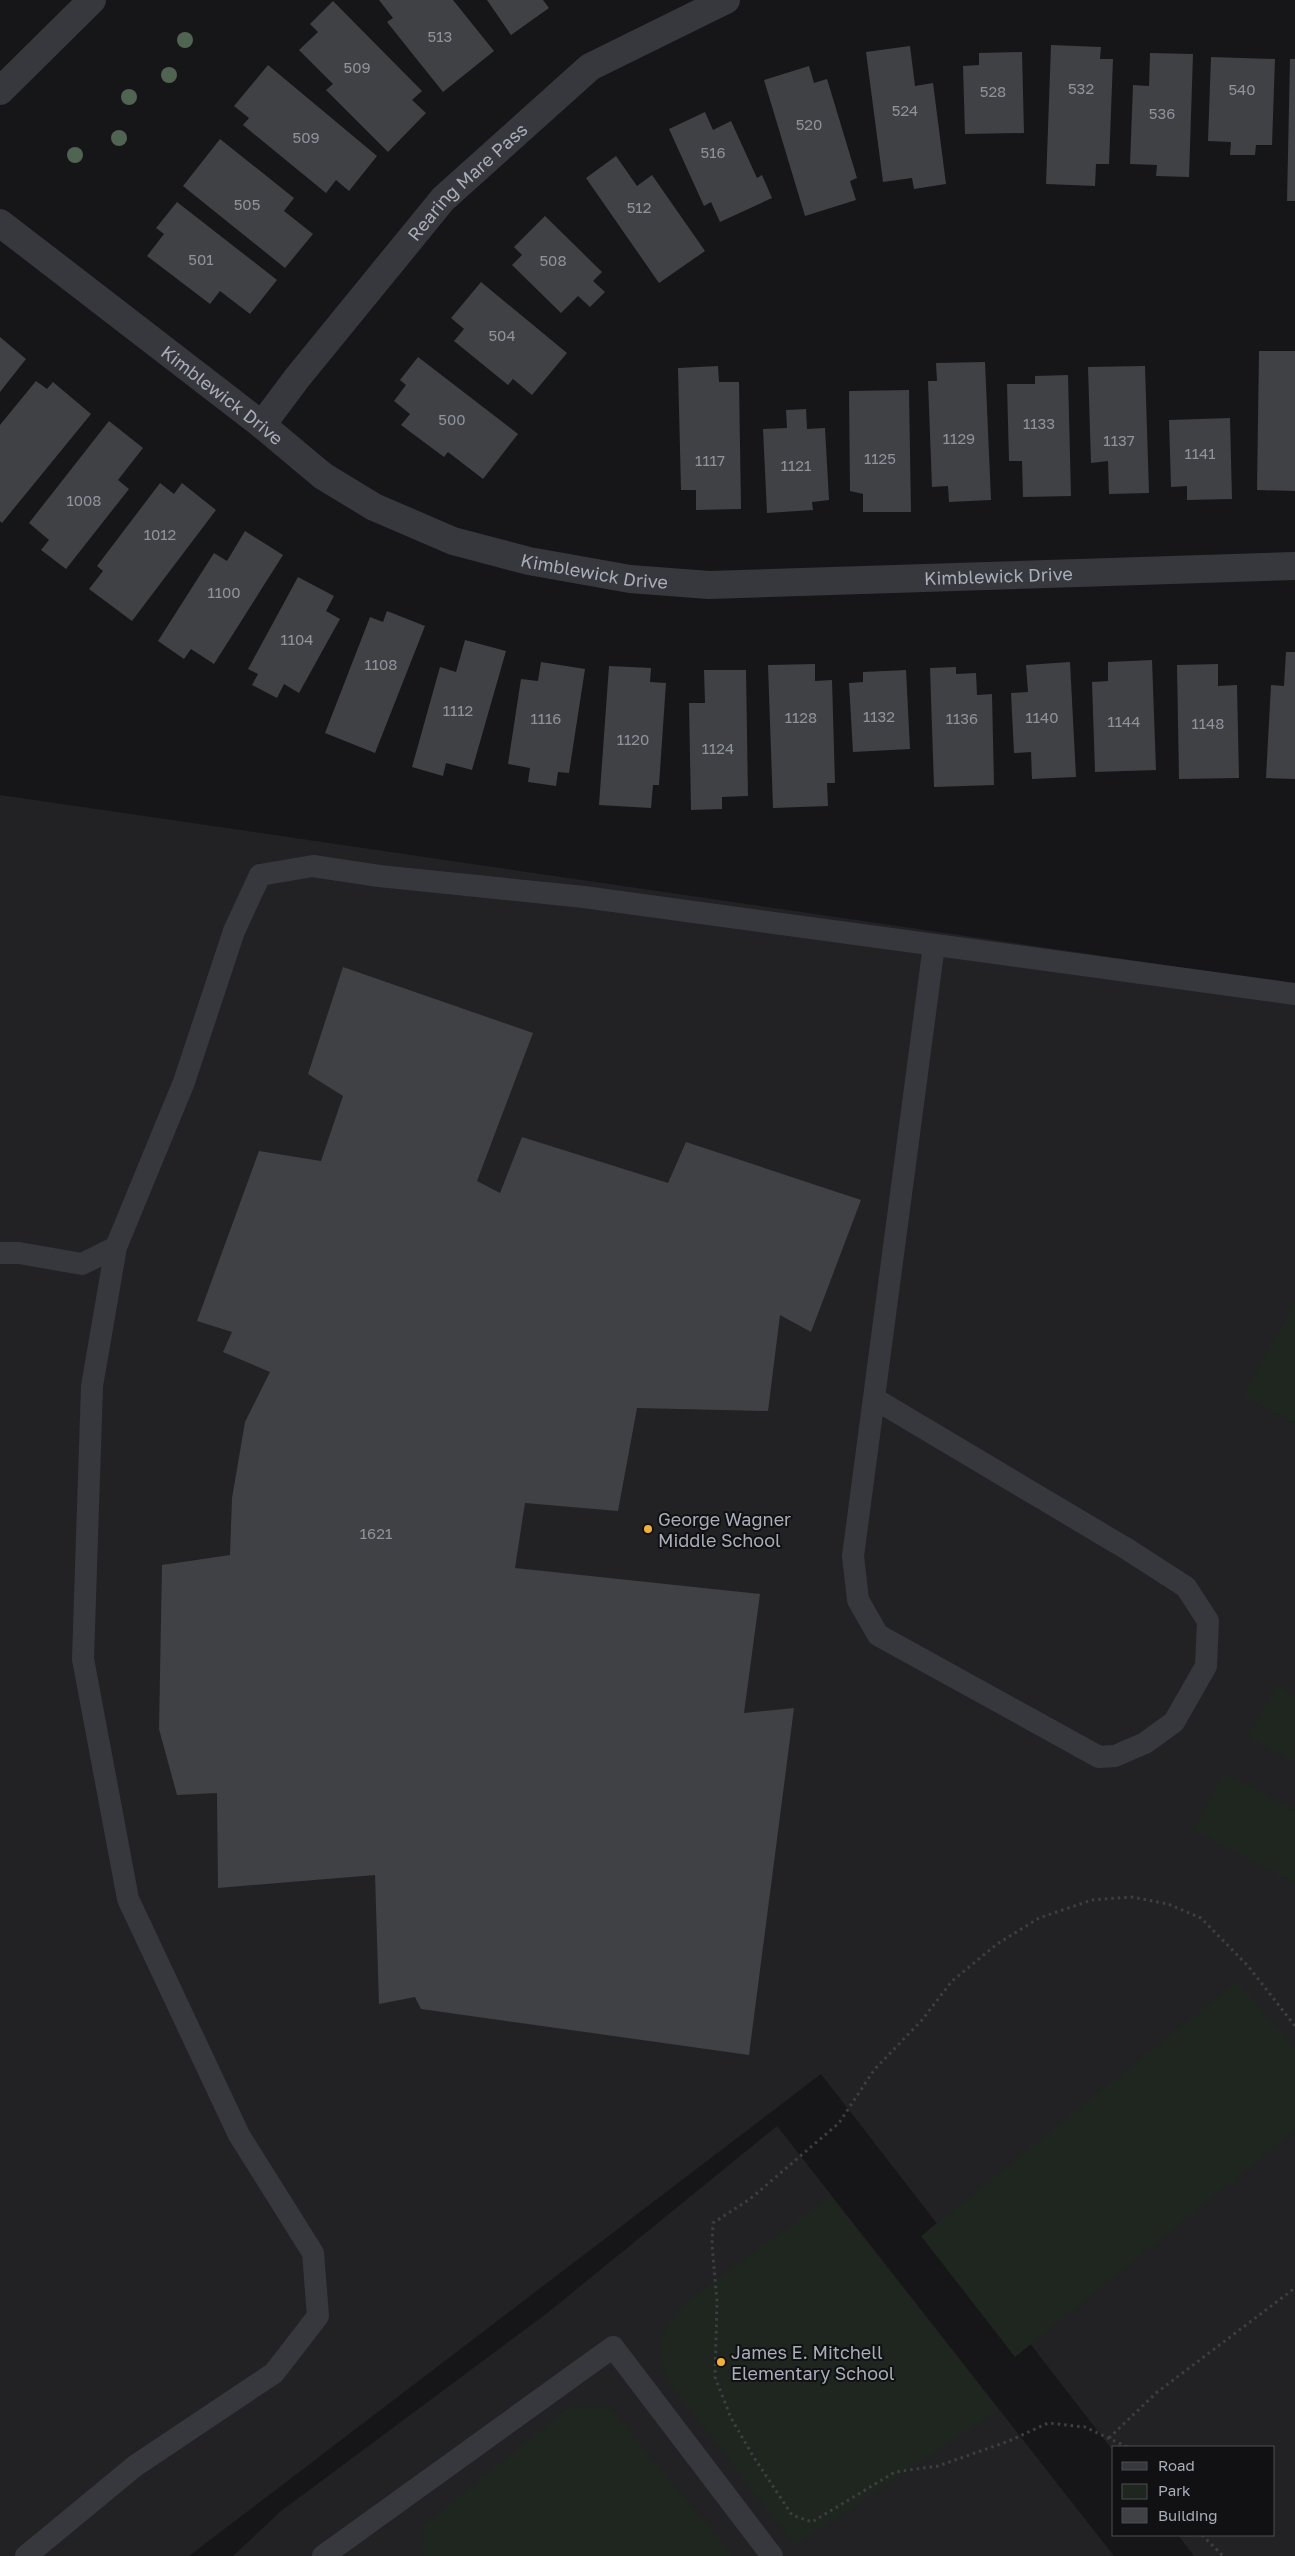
<svg xmlns="http://www.w3.org/2000/svg" width="1295" height="2556" font-family="'Golos Text',sans-serif">
  <style>
    .built { fill: #222225 }
    .green { fill: #1e261f }
    .building { fill: #404145 }
    .lines { fill: none; stroke-linecap: round; stroke-linejoin: round }
    .path { stroke: #3d3f44; stroke-width: 3; stroke-dasharray: 2.5 4; stroke-linecap: butt }
    .service { stroke: #37383d; stroke-width: 22 }
    .minor { stroke: #37383d; stroke-width: 28 }
    .tree { fill: #506452 }
    .poi-dot { fill: #f2b134; stroke: #111113; stroke-width: 2 }
    .labels { text-anchor: middle; dominant-baseline: central; stroke-width: 4; stroke-linejoin: round; paint-order: stroke }
    .number-label { font-size: 15px; fill: #8e929b }
    .street-label { font-size: 18px; fill: #a8adb8; stroke: #111113 }
    .poi-label { font-size: 18px; fill: #a8adb8; stroke: #111113; text-anchor: start }
  </style>
  <rect width="100%" height="100%" fill="#161618"/>
  <path class="built" d="M0,795L1295,984V2556H1194L1178,2535H1274V2447H1114V2452L821,2074L189,2556H0Z
    M777,2126L1114,2556H233L281,2511L546,2314Z"/>
  <path class="green" d="M1295,1303V1425L1243,1395Z
    M1276,1685L1295,1696V1763L1248,1736Z
    M1224,1772L1295,1811V1884L1193,1829Z
    M1237,1981L1295,2048V2131L1015,2357L921,2236Z
    M831,2196L999,2410L795,2546L670,2384C652,2348 660,2329 687,2301Z
    M608,2406L734,2556H423L421,2553L424,2525L569,2407Z"/>
  <path class="building" d="M379,0H453L494,51L443,92L387,22L393,18Z
    M487,0H543L549,8L511,35Z
    M333,1L422,91L412,100L426,113L388,152L326,90L333,84L299,50L318,32L310,24Z
    M1051,45L1101,47L1100,59H1113L1109,164H1096L1095,186L1046,184Z
    M910,46L915,86L933,83L946,184L914,189L912,178L883,182L866,52Z
    M1022,52L1024,133L965,134L963,66L979,65V53Z
    M1150,53L1193,54L1189,177L1156,176L1157,165L1130,164L1133,85L1149,86Z
    M1211,57L1275,59L1272,145H1256L1255,155H1230L1231,142L1208,141Z
    M1290,59H1295V201H1287Z
    M268,65L377,156L349,191L336,180L326,193L243,125L249,118L234,106Z
    M809,66L814,83L827,79L857,178L850,181L856,200L805,216L764,80Z
    M705,112L713,130L731,121L757,178L762,175L772,198L720,222L711,202L704,206L669,129Z
    M220,139L294,198L284,211L313,234L285,268L183,186Z
    M616,156L637,186L652,175L705,251L659,283L586,178Z
    M177,202L277,280L250,314L220,291L210,304L147,256L164,234L156,228Z
    M545,216L602,272L593,281L605,292L590,307L578,296L561,313L512,265L522,255L514,247Z
    M481,282L567,353L532,395L513,379L508,385L454,341L464,329L451,318Z
    M0,337L26,359L0,392Z
    M1259,351H1295V491L1257,490Z
    M418,357L518,434L483,479L448,452L444,457L401,425L410,414L394,401L406,385L400,380Z
    M985,362L991,500L949,502L948,486L932,487L928,381H937L936,363Z
    M718,366L719,382H739L741,509L696,510V490H681L678,368Z
    M1145,366L1149,493L1109,494L1108,461L1091,463L1088,367Z
    M1068,375L1071,496L1023,497L1022,461H1009L1007,384H1035V376Z
    M36,381L47,389L53,382L91,414L2,523L0,521V425Z
    M909,390L911,512H863V494L850,491L849,391Z
    M806,409L807,429L825,428L829,500L812,502L813,510L767,513L763,429L787,428L786,410Z
    M1230,418L1232,499L1187,500V486L1171,487L1169,420Z
    M109,421L143,448L118,480L129,489L66,569L41,550L49,540L29,523Z
    M160,483L174,494L182,483L216,510L132,621L89,589L103,571L97,566Z
    M245,531L283,555L214,664L191,649L184,659L158,641L214,553L227,561Z
    M298,577L334,596L326,611L340,619L299,693L284,684L277,698L252,685L258,674L248,669Z
    M387,611L425,626L375,753L325,733L370,617L383,622Z
    M465,640L506,651L472,770L446,763L443,776L412,767L440,667L456,672Z
    M1286,652H1295V779L1266,778L1271,685L1284,686Z
    M1152,660L1156,770L1095,772L1092,682L1108,681V662Z
    M541,662L585,669L569,773L558,772L556,786L528,782L530,768L508,764L521,679L538,681Z
    M1070,662L1076,777L1032,779L1031,752L1014,753L1011,693L1028,692L1026,665Z
    M815,664V681L832,680L835,783H827L828,806L773,808L768,665Z
    M1218,664V686L1237,685L1239,778L1179,779L1177,665Z
    M609,666L651,668L650,682L666,683L659,785H653L651,808L599,805Z
    M956,667V674L976,673L977,695L992,694L994,785L934,787L930,668Z
    M704,670H746L748,796L722,797V809L691,810L689,703H705Z
    M906,670L910,749L853,752L849,683L863,682V672Z
    M343,967L533,1033L477,1181L500,1193L522,1137L668,1183L686,1142L861,1200L811,1332L780,1315L768,1411L637,1408L618,1511L525,1503L515,1568L760,1594L744,1713L794,1708L749,2055L421,2009L415,1997L379,2004L375,1875L218,1888L217,1793L177,1795L159,1729L162,1565L230,1555L232,1498L245,1422L270,1372L223,1352L232,1332L197,1321L259,1151L321,1161L343,1096L308,1074Z"/>
  <g class="lines">
    <path class="path" d="M1109,2438L1156,2393L1295,2288
      M1127,2447L1085,2427L1048,2423L1009,2441L938,2466L895,2472L812,2522L792,2515L753,2456L731,2418L715,2377L717,2302L712,2244L713,2223L750,2199L839,2123L874,2070L922,2020L952,1981L997,1944L1039,1918L1092,1900L1132,1897L1168,1904L1201,1918L1248,1966L1295,2026
      M1202,2535L1223,2556"/>
    <path class="service" d="M0,1253H19L82,1264L116,1247L184,1082L234,931L260,875L313,866L379,876L584,897L1295,994
      M875,1399L1127,1549L1186,1587L1208,1621L1206,1666L1174,1722L1145,1743L1115,1756L1099,1757L878,1635L858,1600L853,1556L934,945
      M26,2556L135,2466L274,2373L318,2316L313,2253L239,2135L128,1899L83,1659L92,1386L116,1247
      M323,2556L613,2347L772,2556"/>
    <g class="minor">
      <path d="M0,91L92,0"/>
      <path id="s1" d="M0,223L262,425L323,476L374,507L453,541L529,561L630,579L709,585L1295,566"/>
      <path id="s2" d="M262,425L297,378L443,199L590,67L726,0"/>
    </g>
  </g>
  <g class="tree">
    <circle cx="185" cy="40" r="8"/>
    <circle cx="169" cy="75" r="8"/>
    <circle cx="129" cy="97" r="8"/>
    <circle cx="119" cy="138" r="8"/>
    <circle cx="75" cy="155" r="8"/>
  </g>
  <g class="poi-dot">
    <circle cx="648" cy="1529" r="5"/>
    <circle cx="721" cy="2362" r="5"/>
  </g>
  <g class="labels">
    <g class="number-label">
      <text x="440" y="36">513</text>
      <text x="357" y="67">509</text>
      <text x="1081" y="88">532</text>
      <text x="1242" y="89">540</text>
      <text x="993" y="91">528</text>
      <text x="905" y="110">524</text>
      <text x="1162" y="113">536</text>
      <text x="809" y="124">520</text>
      <text x="306" y="137">509</text>
      <text x="713" y="152">516</text>
      <text x="247" y="204">505</text>
      <text x="639" y="207">512</text>
      <text x="201" y="259">501</text>
      <text x="553" y="260">508</text>
      <text x="502" y="335">504</text>
      <text x="452" y="419">500</text>
      <text x="1039" y="423">1133</text>
      <text x="959" y="438">1129</text>
      <text x="1119" y="440">1137</text>
      <text x="1200" y="453">1141</text>
      <text x="880" y="458">1125</text>
      <text x="710" y="460">1117</text>
      <text x="796" y="465">1121</text>
      <text x="84" y="500">1008</text>
      <text x="160" y="534">1012</text>
      <text x="224" y="592">1100</text>
      <text x="297" y="639">1104</text>
      <text x="381" y="664">1108</text>
      <text x="458" y="710">1112</text>
      <text x="879" y="716">1132</text>
      <text x="801" y="717">1128</text>
      <text x="1042" y="717">1140</text>
      <text x="546" y="718">1116</text>
      <text x="962" y="718">1136</text>
      <text x="1124" y="721">1144</text>
      <text x="1208" y="723">1148</text>
      <text x="633" y="739">1120</text>
      <text x="718" y="748">1124</text>
      <text x="376" y="1533">1621</text>
    </g>
    <g class="street-label">
      <text stroke="none"><textPath href="#s2" startOffset="319">Rearing Mare Pass</textPath></text>
      <text stroke="none"><textPath href="#s1" startOffset="281">Kimblewick Drive</textPath></text>
      <text stroke="none"><textPath href="#s1" startOffset="701">Kimblewick Drive</textPath></text>
      <text stroke="none"><textPath href="#s1" startOffset="1106">Kimblewick Drive</textPath></text>
    </g>
    <g class="poi-label">
      <text x="658" y="1519">George Wagner<tspan x="658" dy="21">Middle School</tspan></text>
      <text x="731" y="2352">James E. Mitchell<tspan x="731" dy="21">Elementary School</tspan></text>
    </g>
  </g>
  <rect x="1112" y="2446" width="162" height="90" fill="#111113" stroke="#4d4f55"/>
  <rect x="1122" y="2462" width="25" height="8" fill="#37383d" stroke="#4d4f55"/>
  <text x="1158" y="2471" font-size="15" fill="#a8adb8">Road</text>
  <rect x="1122" y="2484" width="25" height="15" fill="#1e261f" stroke="#4d4f55"/>
  <text x="1158" y="2496" font-size="15" fill="#a8adb8">Park</text>
  <rect x="1122" y="2508" width="25" height="15" fill="#404145" stroke="#4d4f55"/>
  <text x="1158" y="2521" font-size="15" fill="#a8adb8">Building</text>
</svg>
